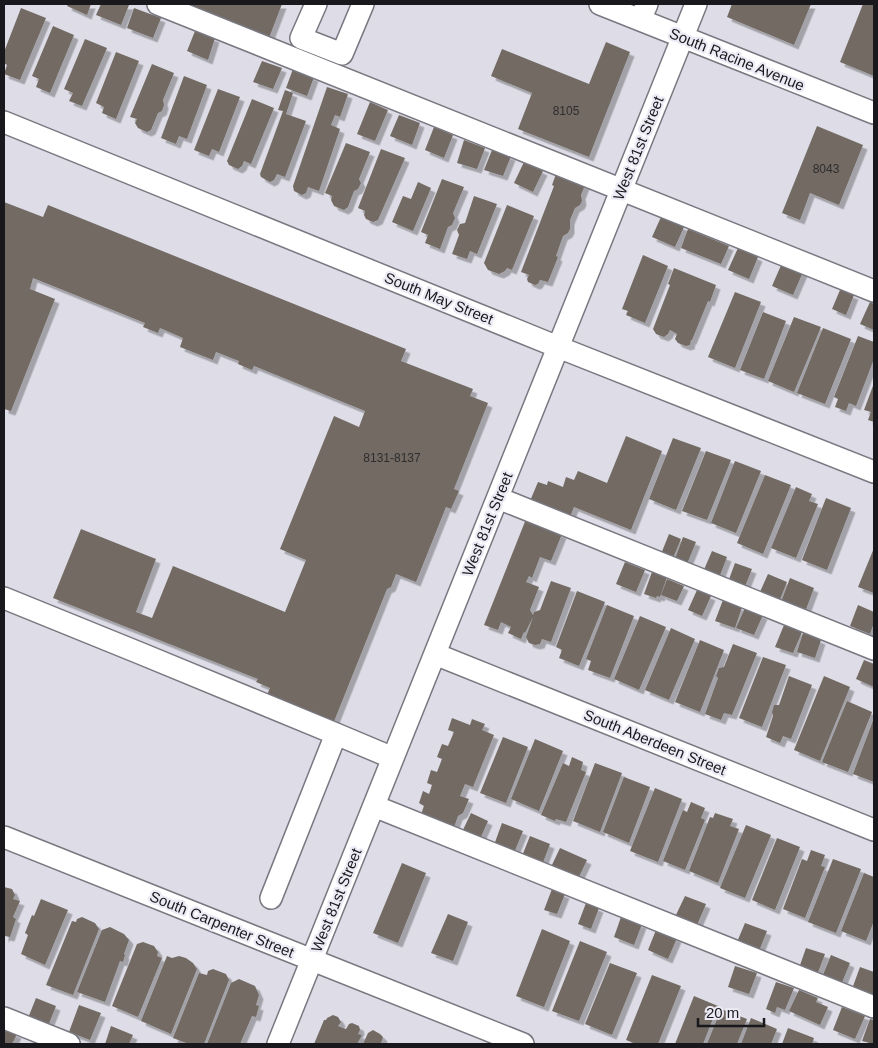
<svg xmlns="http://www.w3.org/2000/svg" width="878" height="1048" font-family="Arial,sans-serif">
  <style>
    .building { fill: #726b64; filter: url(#shadow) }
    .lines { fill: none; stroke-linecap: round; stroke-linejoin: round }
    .minor-casing { stroke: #797881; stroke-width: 24 }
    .minor { stroke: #fff; stroke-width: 21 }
    .labels { text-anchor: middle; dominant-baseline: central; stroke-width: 4.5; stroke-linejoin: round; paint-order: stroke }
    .number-label { font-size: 12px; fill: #2f2d2e }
    .street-label { font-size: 15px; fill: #19181c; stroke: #eceaf4 }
  </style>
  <defs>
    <filter id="shadow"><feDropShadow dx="4.5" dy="4.5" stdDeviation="0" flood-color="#0004"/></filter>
  </defs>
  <rect width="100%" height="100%" fill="#dedde7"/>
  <path class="building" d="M68,4H91L87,15L67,6Z
    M101,4L129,5L121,25L96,15Z
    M183,4H282L269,38Z
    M732,4H811L794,45L727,17Z
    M863,4H874V76L840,62Z
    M21,8L46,18L20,80L4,74L7,65L4,63V52Z
    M134,8L161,18L153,38L127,28Z
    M53,26L74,35L50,93L36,87L39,79L32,76Z
    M195,31L215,38L208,60L187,51Z
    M85,39L107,48L82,106L69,101L73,93L64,89Z
    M606,42L630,52L589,157L518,129L532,93L491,76L502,49L589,84Z
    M116,52L139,61L116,119L102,113L104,107L96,103Z
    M262,61L282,68L273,89L253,82Z
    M152,64L174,73L163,100L164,105L162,111L158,113L151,130L147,132L138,128L135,123L137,119L130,117Z
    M293,69L314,77L307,96L286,88Z
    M184,76L207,85L187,139L179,136L176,144L161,138Z
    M327,87L348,94L340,117L335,115L331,125L340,129L319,191L308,187L306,193L302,195L294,191L293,186Z
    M218,89L240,97L219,152L212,149L209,156L194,150Z
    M285,90L293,93L286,114L306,121L285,177L277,174L274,180L270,182L261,177L260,174L283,111L278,110Z
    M252,99L274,108L251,164L244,161L242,166L238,169L229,165L227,161Z
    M370,102L388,110L375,141L357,134Z
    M399,115L420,123L412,145L390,136Z
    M817,126L863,145L839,205L810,193L800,220L782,213Z
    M434,127L453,135L444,158L425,150Z
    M464,140L485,148L477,169L457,163Z
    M346,143L370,152L359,179L361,183L358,189L354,191L348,207L344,210L334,206L331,200L332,196L325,193Z
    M381,149L405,158L378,220L373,222L366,219L364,215L365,211L358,208Z
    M492,150L511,156L503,176L484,170Z
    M524,162L543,171L533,192L514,183Z
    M556,174L585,185L581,195L582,201L580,205L575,208L570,220V229L568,233L563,236L556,256L558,257L548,282L540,280L538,284L535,285L528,282L527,279L529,275L521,272L554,186L552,185Z
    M442,179L464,187L453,213L455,218L452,225L448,227L440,249L425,243L428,235L421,232Z
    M418,182L431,188L413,231L392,222L403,196L411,199Z
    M474,196L497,204L477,254L470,251L467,259L452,254L459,235L457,230L460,224L465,223Z
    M4,202L43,217L48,205L406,349L401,361L473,389L470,396L488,403L454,489L459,491L451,509L446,507L416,582L396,574L391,587L387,589L333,724L266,697L270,688L256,682L258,679L53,598L81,529L156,559L136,612L152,618L173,566L285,612L306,560L280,549L334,416L359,427L365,411L254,366L252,370L238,364L239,361L216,352L213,360L180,347L183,338L160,328L158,333L143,327L145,323L33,278L30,289L55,299L11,411L4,409Z
    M507,205L534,216L512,270L507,268L505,271L499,274L488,270L484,263Z
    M661,217L684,227L675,247L652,237Z
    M688,229L729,246L721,264L681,248Z
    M738,248L758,257L749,279L728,270Z
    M643,255L668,266L645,323L626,315L628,311L622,309Z
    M782,263L803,272L793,295L772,286Z
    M674,268L716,285L710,302L708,301L692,340H691L690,345L686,346L678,343L675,339L677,334L670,330L668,334L664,337L656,334L653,329L670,285L668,284Z
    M840,290L854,295L846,315L832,309Z
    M735,292L761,302L735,368L708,357Z
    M870,302L874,304V330L860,324Z
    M763,312L786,321L764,379L740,370Z
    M794,317L821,327L794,392L768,381Z
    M823,328L851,339L825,404L797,393Z
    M858,336L874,342V359L856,406L849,403L846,411L835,407L838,399L834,397Z
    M874,383V422L868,420L871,412L864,410Z
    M626,436L662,451L631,530L574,507L570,517L530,501L538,482L547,485L548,481L563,487L566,477L574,480L578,471L607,483Z
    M673,438L701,448L676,510L649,499Z
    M706,451L731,460L707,520L682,511Z
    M735,461L761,471L736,533L711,523Z
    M765,475L791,485L763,554L737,543Z
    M796,487L812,494L809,501L818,504L796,558L771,548Z
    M826,498L851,508L827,570L802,560Z
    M526,519L562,534L551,561L540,557L532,578L529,576L526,582L539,587L530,610L533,615L534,612L540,610L551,581L571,588L551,642L542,639L540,644L535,645L529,643L526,637L533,617L525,633L524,632L521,639L508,633L511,627L501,622L498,630L484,625Z
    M669,534L681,539L673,558L661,554Z
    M683,537L696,542L687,564L675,559Z
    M874,548V593L858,587Z
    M712,551L727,557L719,578L703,572Z
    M625,562L645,570L636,592L616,584Z
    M735,563L752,569L744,589L728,582Z
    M652,572L667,577L660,597L657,596L656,598L644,594Z
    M768,574L787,582L779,602L759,594Z
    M790,578L814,588L805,612L781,602Z
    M667,579L684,586L677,601L661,595Z
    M697,590L711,596L702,616L688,610Z
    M577,591L605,602L579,666L559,658L562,650L556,647Z
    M723,600L742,607L735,628L715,621Z
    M607,605L634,616L610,678L588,670L591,661L586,659Z
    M858,605L874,612V623L870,634L850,626Z
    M745,608L763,615L754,635L736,628Z
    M640,616L666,627L639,690L614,679Z
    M784,625L802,632L793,653L775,647Z
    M671,628L695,639L669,700L645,690Z
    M803,633L821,640L815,658L797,652Z
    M700,640L724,650L700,712L675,702Z
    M733,644L757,653L732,715L724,713L721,720L705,714L718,678L716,676L719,668L724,667Z
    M763,657L786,665L762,727L739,718Z
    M864,660L874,664V687L856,679Z
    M789,676L812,685L791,739L783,736L780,743L766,737L773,716L772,712L774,705H779Z
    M824,676L850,687L820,761L794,750Z
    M847,701L872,712L848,772L822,762Z
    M452,718L470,725L472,719L485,724L482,730L494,735L473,787L465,784L460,796L469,799L463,813L458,816L453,830L420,817L424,806L419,803L423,791L429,794L432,785L427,783L431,770L437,772L442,759L437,757L442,744L448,746L454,732L448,730Z
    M874,718V782L853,774Z
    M503,737L528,747L506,803L480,793Z
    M535,739L563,751L539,811L511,799Z
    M572,757L583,762L581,770L586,772L566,822L556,819L555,821L541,815L563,763L569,766Z
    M595,763L622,773L600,832L573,821Z
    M624,777L650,787L629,843L603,832Z
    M655,788L682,799L658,862L630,851Z
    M691,802L705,808L701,818L705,820L685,870L663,861L683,810L687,812Z
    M471,813L488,821L480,839L462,832Z
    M715,813L733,819L730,826L739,829L718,883L689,871L710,817L713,818Z
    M502,823L523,831L514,853L494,845Z
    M746,825L771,835L745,898L720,888Z
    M530,836L550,844L542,865L522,856Z
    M777,838L800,847L775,910L752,900Z
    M560,848L587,860L578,879L551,867Z
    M811,850L825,855L821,866L825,867L805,918L783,909L802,859L807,861Z
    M833,859L861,869L836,933L808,922Z
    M402,863L426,873L398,943L373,933Z
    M864,873L874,877V921L866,941L841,931Z
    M4,887L12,889L15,895L13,899L20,901L13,917L16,919L10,937L5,936L4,939Z
    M552,889L565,894L557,914L544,910Z
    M685,896L706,904L697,925L675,917Z
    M41,899L68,910L45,965L21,954L28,935L25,933L32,915L34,916Z
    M586,903L599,908L591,929L578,924Z
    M448,914L468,922L453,961L431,953Z
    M82,917L95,923L99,929L73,995L46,985L72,921L76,922L77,919Z
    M621,917L642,924L634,945L614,937Z
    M745,923L767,931L759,951L737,942Z
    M110,927L124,934L129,940L124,954L125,955L123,962L120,961L105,1002L77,992L102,930Z
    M542,929L570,941L544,1007L516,996Z
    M656,930L677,938L668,959L648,950Z
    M580,941L607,952L579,1021L552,1011Z
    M143,942L154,946L158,952L157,956L162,958L138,1017L112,1006L137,944Z
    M806,948L825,954L817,975L799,968Z
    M831,955L850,963L841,985L822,977Z
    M167,956L172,958L179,956L186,958L193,963L197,969L171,1034L141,1021Z
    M610,963L637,973L612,1035L585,1024Z
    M735,966L757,973L749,994L728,987Z
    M860,967L874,972V990L872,997L852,989Z
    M213,969L226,974L229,980L204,1044H189L173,1038L199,973L207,975L208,971Z
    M652,975L681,986L658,1044H636L626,1040Z
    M239,979L255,986L259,995L256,1005L259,1006L256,1017L252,1016L240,1044H207L231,983Z
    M776,982L794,988L785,1010L777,1007L775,1013L766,1009Z
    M799,990L818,998L816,1002L828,1007L820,1025L789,1011Z
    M694,996L718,1006L703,1044H675Z
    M36,998L56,1006L48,1026L28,1018Z
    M79,1005L101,1013L90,1040L69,1032Z
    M842,1007L865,1016L855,1039L833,1030Z
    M721,1009L747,1019L737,1044H707Z
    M333,1015L338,1017L341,1022L338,1026L346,1029L349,1024L352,1023L359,1026L360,1030L358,1034L362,1035L357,1044H314L324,1020H326L327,1018Z
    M751,1018L777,1029L771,1044H741Z
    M870,1019L874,1020V1044L862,1041Z
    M111,1026L133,1035L129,1044H105Z
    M788,1028L814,1038L812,1044H782Z
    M4,1029L17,1034L12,1044H4Z
    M373,1030L380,1034L383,1037L381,1043L385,1044H363L368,1033Z"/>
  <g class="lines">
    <defs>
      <path id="minor" d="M158,4L874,291
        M316,4L301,38L342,54L363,4
        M600,4L874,113
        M640,20L647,4
        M4,122L558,347L874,472
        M498,498L874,649
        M4,598L142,654L336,734
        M435,654L874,830
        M374,806L874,1007
        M4,837L523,1044
        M271,898L336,734L393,758
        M4,1018L69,1044
        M278,1044L696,4"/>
    </defs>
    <use href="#minor" class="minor-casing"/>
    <use href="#minor" class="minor"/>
  </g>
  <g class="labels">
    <g class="number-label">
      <text x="566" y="111">8105</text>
      <text x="826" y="169">8043</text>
      <text x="392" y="458">8131-8137</text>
    </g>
    <g class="street-label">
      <text transform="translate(737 59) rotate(22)">South Racine Avenue</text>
      <text transform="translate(638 148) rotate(-68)">West 81st Street</text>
      <text transform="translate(439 298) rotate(22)">South May Street</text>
      <text transform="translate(487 524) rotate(-68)">West 81st Street</text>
      <text transform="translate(655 742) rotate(22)">South Aberdeen Street</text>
      <text transform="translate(336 900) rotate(-68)">West 81st Street</text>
      <text transform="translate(222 924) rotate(22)">South Carpenter Street</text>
    </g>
  </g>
  <rect width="878" height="1048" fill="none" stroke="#19181c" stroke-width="10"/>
  <path d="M698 1018v8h66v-8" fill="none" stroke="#19181c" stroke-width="2.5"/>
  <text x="706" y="1018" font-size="15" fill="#19181c" stroke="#eceaf4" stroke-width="4" paint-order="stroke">20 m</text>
</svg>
